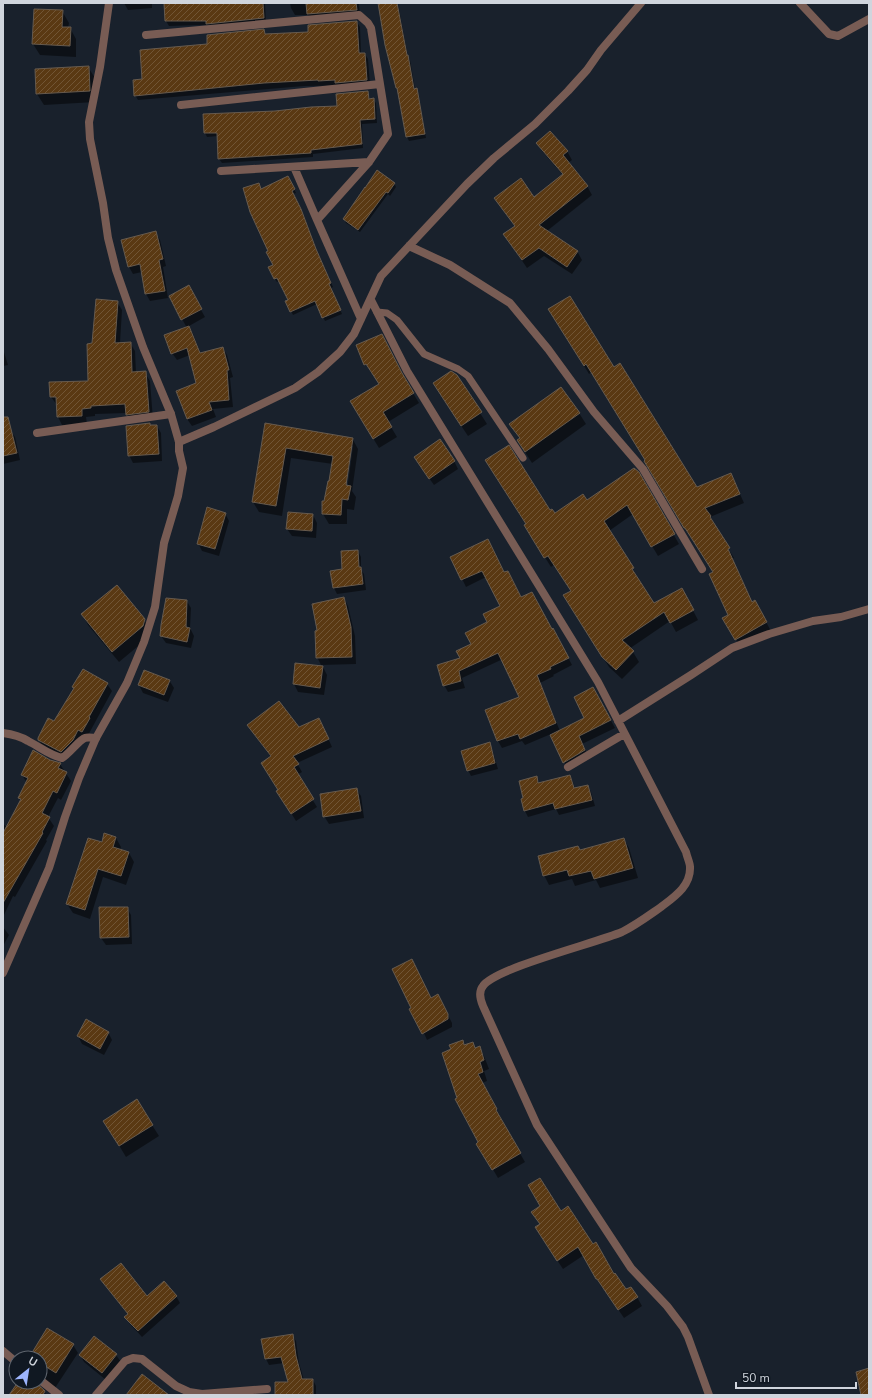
<svg xmlns="http://www.w3.org/2000/svg" width="872" height="1398" font-family="'Nunito Sans',sans-serif">
  <style>
    .shadow { fill: #0007; fill-rule: evenodd }
    .building { fill: url(#building-hatch); stroke: #665a4e }
    .lines { fill: none; stroke-linecap: round; stroke-linejoin: round }
    .service { stroke: #785c54; stroke-width: 7 }
    .minor { stroke: #785c54; stroke-width: 8 }
    .tertiary { stroke: #785c54; stroke-width: 8 }
  </style>
  <defs>
    <pattern id="building-hatch" width="6" height="6" patternUnits="userSpaceOnUse"><rect width="6" height="6" fill="#5a3913"/><path d="M-1 1l2-2M0 6l6-6M5 7l2-2" fill="none" stroke="#715535"/></pattern>
  </defs>
  <rect width="100%" height="100%" fill="#19212c"/>
  <path class="shadow" d="M124,3H152V8L128,10Z
    M190,3H265L266,23L169,26L166,21L165,5Z
    M290,3H359L360,17L312,21L308,15H295L291,8Z
    M379,3H411L398,4L408,57L410,60L415,89L418,93L426,138L409,141L407,137L399,92L396,88L386,45Z
    M35,10L62,11L69,23L68,28H70L76,39V57L40,55L33,44Z
    M357,22L360,27L361,54H365L368,59L370,85L304,86L138,100L135,95L143,80L208,45L264,30L266,35L309,33Z
    M88,67L95,78V102L44,105L37,94Z
    M368,92L370,99H373L376,103L377,123L362,124L363,148L313,154V157L222,163L219,159L218,136L207,137L205,133L275,112L338,107Z
    M537,143L567,151L572,160L568,163L587,186L592,195L547,231L577,251L582,260L572,274L544,256L527,268L510,243L516,227L534,198L563,175L542,151Z
    M290,181L296,193L293,194L303,213L318,254L333,287L331,288L342,314L325,321L317,304L293,315L287,302L289,300L279,281L277,282L274,278V266L269,252L261,190Z
    M394,183L396,187L390,196L388,194L360,232L346,223L344,219Z
    M155,232L160,240L166,266L163,267L168,298L150,301L146,294L142,272L133,274L129,267L122,241Z
    M188,287L205,317L189,326L193,334L201,354L223,348L227,355L233,377L230,378L233,407L213,409L216,417L192,426L187,419L177,392L197,384L190,355L177,360L172,353L187,328L170,297Z
    M117,302L122,310L120,343H130L135,351L136,373H145L150,381L153,420L132,423L127,413L95,414V416L86,417L87,424L62,425L58,417L57,405L51,397L89,382L93,344Z
    M555,318L613,368L696,488L731,474L744,503L710,517L714,526L734,558L732,559L753,603L755,602L771,631L741,648L724,618L730,615L714,572L691,536H690L650,470L646,460L592,372L589,374Z
    M357,346L405,380L419,403L388,422L397,437L379,448L351,402L380,385L372,372L371,373Z
    M3,349L8,365L3,366Z
    M456,375L487,424L468,436L440,394Z
    M579,413L586,424L532,463L525,452L520,439L511,424Z
    M265,424L352,438L358,449L352,491L356,497L354,510L347,509V524H329L323,514L333,464L291,458L282,516L259,512L253,502ZM351,446H353L347,490H345Z
    M150,426H157L161,433L162,461L133,463L129,455Z
    M10,430L15,437L20,460L3,464V432Z
    M454,461L458,469L434,485L419,464Z
    M492,470L554,515L587,501L638,473L679,544L658,556L633,514L609,531L633,569L638,578L637,579L654,604L687,599L698,620L676,632L670,621L629,649L633,652L639,662L622,679L609,667L570,605L572,591L554,565L551,567L531,535L526,525Z
    M225,513L229,521L219,556L202,551L198,543Z
    M313,515L317,523L316,538L292,536L287,529Z
    M358,551L361,557V570L364,574L366,590L337,594L334,588L343,570Z
    M452,558L504,573L521,599L557,636L572,665L553,675L554,676L540,683L560,731L585,719L593,688L615,728L582,744L589,758L568,770L551,734L525,745L522,741L502,748L498,741L486,711L520,698L503,659L462,678L465,688L448,692L444,685L461,659L501,607L486,577L466,587Z
    M344,598L348,606L355,636L356,664L321,665L317,657Z
    M186,600L191,608L190,628L194,636L191,648L166,643L161,636Z
    M82,614L144,620L151,632L149,637L119,662L88,625Z
    M296,664L323,667L327,675L324,695L298,692L294,684Z
    M169,680L174,688L168,702L143,693L139,685Z
    M107,684L112,691L86,739L65,759L43,747L39,740L54,722Z
    M248,726L299,728L323,727L332,747L297,763L302,772L297,775L317,807L296,821L282,798L271,757Z
    M489,744L492,749L498,769L471,776L468,770Z
    M50,761L60,764L71,781L61,800L58,798L48,817L54,826L46,840L47,841L15,897L13,896L3,917V824L7,827L21,801L19,798L27,783L22,775Z
    M570,776L573,782L575,789L588,786L591,792L595,806L559,815L556,809L528,817L525,811L522,799H524L536,777L539,783Z
    M356,789L361,796L364,818L329,824L324,816Z
    M116,838L121,847L120,850L129,853L134,862L126,885L103,877L90,919L73,913L67,904L102,844Z
    M624,839L629,848L638,878L600,888L596,880L575,886L572,879L549,885L544,875L580,851Z
    M127,908L131,915L132,944L106,945L101,938Z
    M3,927L9,935L3,946Z
    M416,967L431,999L442,1003L452,1023V1027L427,1040L413,1008Z
    M108,1032L112,1040L104,1055L82,1044L78,1036Z
    M462,1041L465,1046L473,1044L476,1049L479,1048L484,1056L489,1069L484,1071L487,1081L482,1083L501,1118L500,1119L525,1162L498,1178L478,1144L480,1143L458,1099L452,1050Z
    M152,1125L159,1136L126,1157L111,1132Z
    M560,1212L626,1291L637,1297L642,1306L624,1318L603,1287L602,1288L584,1255L563,1269L541,1236Z
    M101,1279L147,1297L176,1296L180,1303L142,1337L130,1324L126,1317L128,1315Z
    M48,1329L73,1345L78,1353L55,1388L39,1384V1387L47,1395H15L19,1382H40V1358H32L31,1356Z
    M292,1335L296,1341L299,1363L304,1380H313L316,1386V1395H276L290,1383L284,1363L269,1365L266,1359L262,1340Z
    M94,1337L116,1355L121,1362L106,1380L84,1362L80,1355Z"/>
  <path class="building" d="M164,3H263L264,18L206,24V21H165Z
    M306,3H356L357,10L307,14Z
    M378,3H397L407,55H408L414,89L417,88L425,134L406,137L397,88H396L385,45Z
    M34,9L63,10L62,27H71L70,46L32,44Z
    M357,21L359,53H365L367,80L335,83V80L318,81V80L264,83L134,96L133,80L142,79L140,50L207,44V35L264,29L265,34L308,32V25Z
    M89,66L90,91L36,94L35,69Z
    M368,91L369,99L374,98L375,119L360,120L362,144L311,150V153L218,159L217,133H204L203,114L275,111L311,107L337,106L336,94Z
    M550,131L568,151L563,155L588,186L539,225L578,251L567,267L539,248L522,260L503,234L515,226L494,198L521,178L534,197L563,174L536,143Z
    M377,170L395,183L388,193L386,192L358,230L343,219L365,187V188Z
    M288,176L295,189L292,191L301,209L316,249L331,283L329,284L341,310L322,318L315,301L290,312L285,301L288,300L277,278L274,279L268,267L273,265L266,252L268,251L250,212L243,188L259,183L261,189Z
    M156,231L163,259L159,260L165,291L145,294L140,264L128,267L121,240Z
    M189,285L202,309L181,320L169,296Z
    M570,296L614,367L620,363L697,487L731,473L740,494L705,508L711,516L710,517L730,548L728,549L752,602L755,600L767,622L735,640L722,618L728,615L709,574L713,572L685,528H684L644,461L645,460L586,364L584,366L548,309Z
    M96,299L118,301L115,343L131,342L132,372L146,371L149,412L126,415L125,404L91,406V408L82,409V416L57,417L56,397H50L49,382L88,381L87,344L92,343Z
    M189,326L200,353L223,347L229,370H227L229,400L209,402L212,410L187,419L176,391L196,383L187,348L171,354L164,335Z
    M382,334L402,373L414,393L383,412L392,427L373,439L350,401L379,384L366,364L364,365L356,345Z
    M451,371L457,375L482,412L461,426L433,383Z
    M561,387L580,413L525,452L517,440L520,438L509,424Z
    M3,417H8L17,453L3,456Z
    M150,423V425H157L159,454L128,456L126,426Z
    M265,423L353,438L346,485L351,486L348,500L342,499L341,515L322,514V501H324L328,481H329L333,456L286,448L276,506L252,502Z
    M440,439L455,461L429,479L414,457Z
    M509,445L550,510L552,509L555,513L583,494L587,500L634,468L639,472L675,534L651,547L627,505L604,521L634,568L632,569L654,603L682,588L694,610L670,623L664,612L622,640L634,651L616,670L602,657L563,595L571,591L548,556L544,558L524,525L526,524L485,460Z
    M207,507L226,513L215,549L197,544Z
    M288,512L313,514L312,531L286,529Z
    M488,539L504,572L508,571L521,597L532,592L552,629L553,628L569,658L550,667L551,669L537,675L556,723L520,739L518,734L497,741L485,710L519,697L498,653L459,671L461,681L443,686L437,665L460,658L456,651L471,644L465,633L487,622L483,614L500,606L482,571L461,580L450,557Z
    M358,550L359,567H361L363,584L333,588L330,571L342,569L341,551Z
    M117,585L145,619L143,626L112,652L81,614Z
    M344,597L351,627L352,657L316,658L315,631L317,630L312,604Z
    M166,598L187,600L186,627L190,628L187,642L160,636L161,625Z
    M295,663L323,666L320,688L293,684Z
    M83,669L108,683L89,717L90,718L82,732L78,730L73,740L61,752L38,740V738L48,718L54,721L74,688L72,687Z
    M144,670L170,680L164,695L138,685Z
    M593,687L611,720L579,736L585,750L563,763L550,735L584,718L574,697Z
    M279,701L299,727L319,718L329,739L293,756L299,764L294,767L314,799L291,814L276,791L278,790L261,763L271,756L247,725Z
    M490,742L495,763L467,771L461,751Z
    M33,750L50,760L61,763L58,768L67,772L57,793L53,791L42,813L50,817L42,832L43,833L3,903V833L21,799L18,798L28,778L21,775Z
    M570,775L574,788L588,785L592,800L555,809L553,803L524,811L521,799L523,798L519,781L537,776L538,783Z
    M357,788L361,811L323,817L320,794Z
    M104,833L116,837L113,847L129,852L121,876L98,869L85,910L66,904L88,838L102,842Z
    M624,838L633,868L594,879L591,871L569,876L567,870L543,876L538,856L578,846L580,850Z
    M99,907H128L129,937L100,938Z
    M412,959L431,998L438,994L448,1014V1019L422,1034L409,1009L411,1008L392,969Z
    M86,1019L109,1032L100,1049L77,1036Z
    M463,1040L464,1045L473,1042L475,1048L480,1046L484,1060L480,1062L483,1072L478,1074L497,1109L496,1110L521,1153L492,1170L476,1144L478,1142L455,1099L457,1098L442,1053L451,1049L449,1045Z
    M137,1099L153,1125L119,1146L103,1121Z
    M540,1178L561,1211L568,1206L593,1244L596,1242L614,1274L615,1273L626,1289L631,1287L638,1297L618,1310L597,1279H596L578,1247L557,1261L535,1227L540,1224L531,1212L540,1206L528,1185Z
    M121,1263L147,1296L164,1281L177,1296L138,1331L124,1317L128,1314L100,1279Z
    M47,1328L74,1344L56,1373L40,1363V1358H33L30,1356Z
    M293,1334L296,1356L302,1379H313V1395H275V1382H288L281,1357L265,1359L261,1339Z
    M94,1336L117,1354L102,1373L79,1355Z
    M869,1368V1395H861L856,1372Z
    M142,1374L169,1395H126Z
    M18,1382H35L45,1391L43,1395H9Z"/>
  <g class="lines">
    <path class="service" d="M377,312L387,313L397,320L424,354L458,369L468,376L523,458"/>
    <path class="minor" d="M800,3L829,34L838,36L869,19
      M146,35L359,15L368,23L371,28L388,134L369,162L317,220L361,319
      M181,105L380,84
      M294,167L317,220
      M221,171L369,162
      M409,246L450,265L510,303L548,349L594,412L643,469L702,569
      M371,300L407,371L598,682L686,852C687,857 690,863 690,867C691,886 674,897 661,907C648,916 636,925 622,932C596,943 495,968 483,986C478,992 480,999 483,1006L537,1125L631,1268L667,1306L683,1327L688,1337L709,1395
      M37,433L171,414
      M179,442L214,427L295,388L318,372L340,352L354,334L381,276L467,184L494,158L535,124L568,91L587,70L601,50L641,3
      M618,721L691,675L732,648L769,634L813,621L841,617L869,609
      M3,733C11,734 20,736 28,741C40,747 49,755 62,758C69,754 80,739 85,738C88,737 93,738 96,738
      M568,767L624,734
      M3,1351L16,1362
      M40,1380L59,1395
      M96,1395L125,1361L133,1358L142,1359L176,1386L189,1392L202,1394L267,1389"/>
    <path class="tertiary" d="M3,973L49,868L65,817L79,778L96,738L127,683L144,642L155,607L164,543L178,496L183,468L179,451V442L171,414L143,347L116,270L108,238L103,203L90,139L89,122L100,67L109,3"/>
  </g>
  <rect width="872" height="1398" fill="none" stroke="#d0d5dd" stroke-width="8"/>
  <g transform="translate(28 1370) rotate(30)"><circle r="19" fill="#101822" stroke="#5d646d"/>
  <path d="M0-3L7 15L0 10L-7 15Z" fill="#9cb4fd"/>
  <text y="-6" font-size="11" font-weight="bold" text-anchor="middle" fill="#d0d5dd">U</text>
  </g>
  <path d="M736 1382v6h120v-6" fill="none" stroke="#d0d5dd" stroke-width="2"/>
  <text x="742" y="1382" font-size="12" fill="#d0d5dd" stroke="#101822" stroke-width="3" paint-order="stroke">50 m</text>
</svg>
